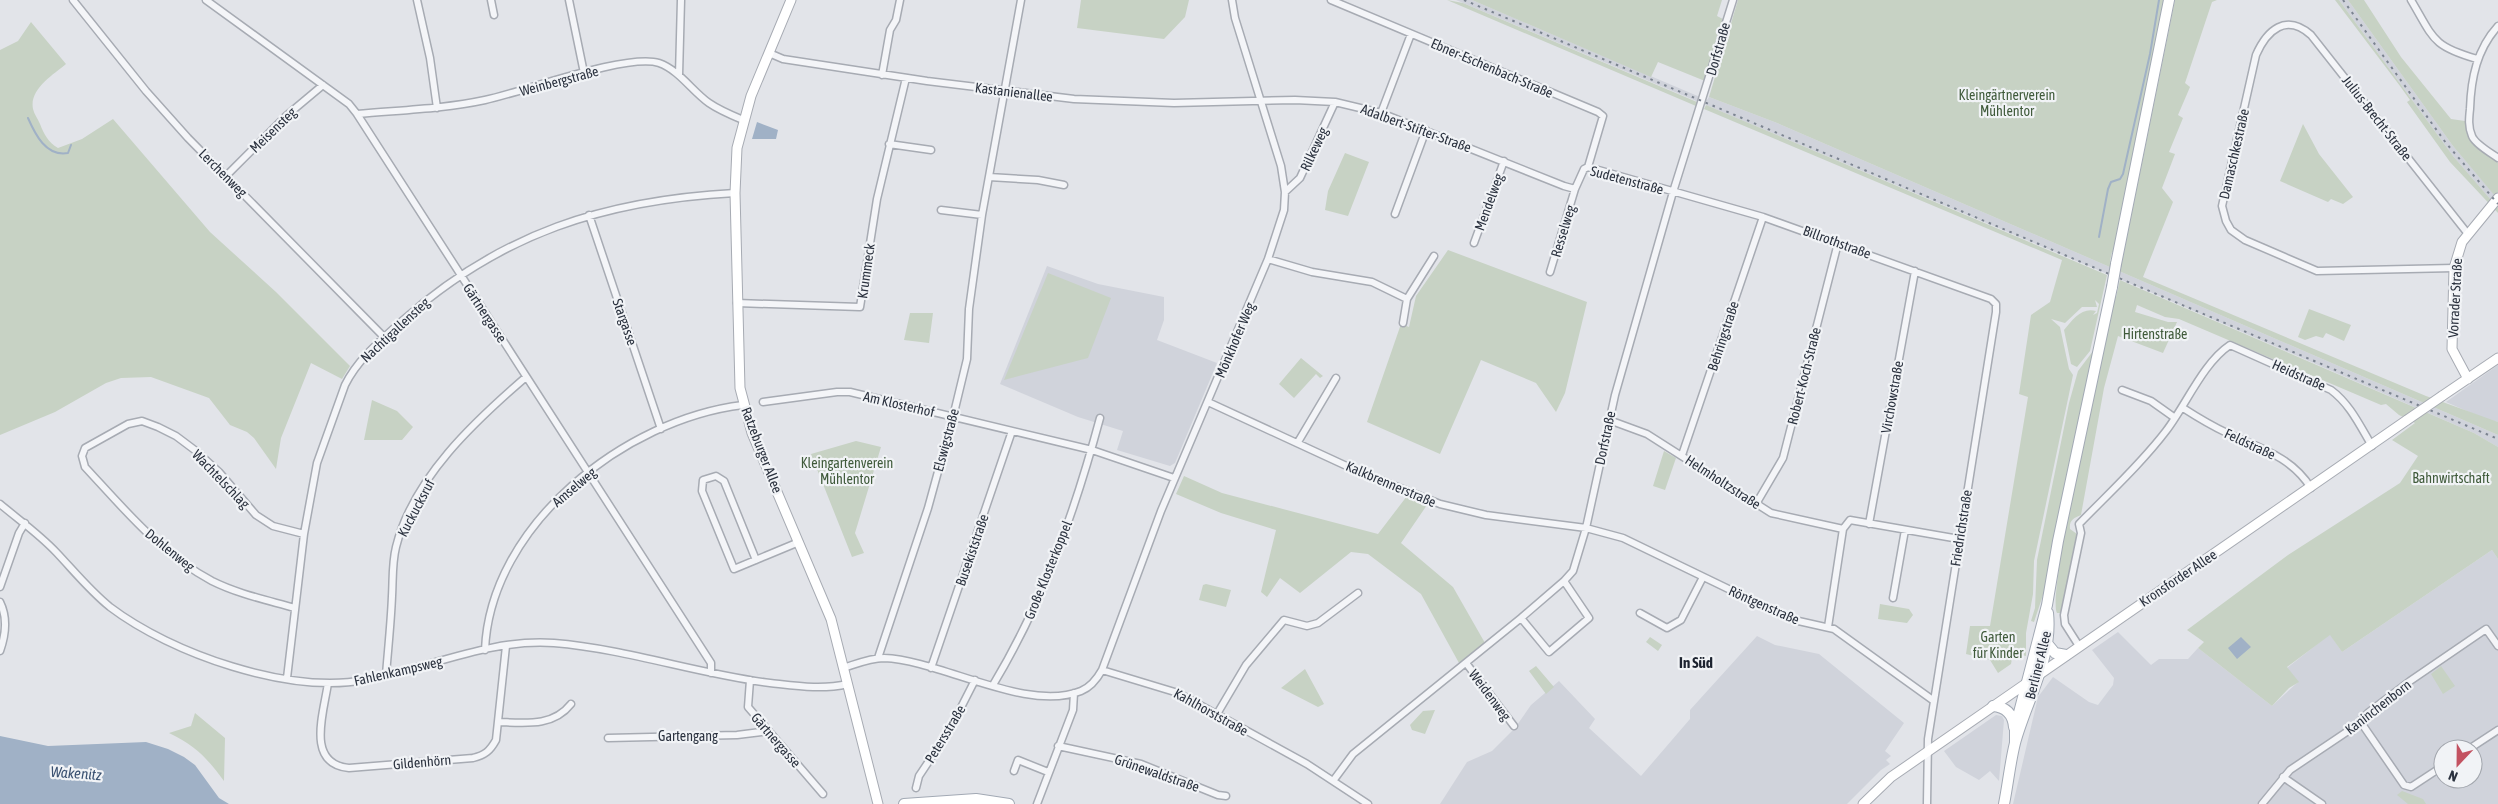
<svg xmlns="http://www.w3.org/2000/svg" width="2498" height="804" font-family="'Asap Condensed',sans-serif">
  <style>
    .built { fill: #d0d3db; fill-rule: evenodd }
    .green { fill: #c7d2c4 }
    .water { fill: #a0b1c6 }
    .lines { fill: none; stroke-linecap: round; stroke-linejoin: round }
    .stream { stroke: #a0b1c6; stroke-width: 2 }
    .street-casing { stroke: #a7abb3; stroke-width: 9 }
    .secondary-casing { stroke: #a7abb3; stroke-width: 11 }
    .primary-casing { stroke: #a2a9b4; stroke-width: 12 }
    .street { stroke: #f4f5f8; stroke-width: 6 }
    .secondary { stroke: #fff; stroke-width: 9 }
    .primary { stroke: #fff; stroke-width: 10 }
    .rail { stroke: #7c8491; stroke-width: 2; stroke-dasharray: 2.5 5; stroke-linecap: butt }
    .secondary-bridge-casing { stroke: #a7abb3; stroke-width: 11; stroke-linecap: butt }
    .primary-bridge-casing { stroke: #a2a9b4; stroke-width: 12; stroke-linecap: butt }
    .secondary-bridge { stroke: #fff; stroke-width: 9 }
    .primary-bridge { stroke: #fff; stroke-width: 10 }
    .labels { text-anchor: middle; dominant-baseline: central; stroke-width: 4.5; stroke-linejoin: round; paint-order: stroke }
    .street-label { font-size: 14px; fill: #2b323f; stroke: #f1f3f6 }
    .park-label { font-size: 14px; fill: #3f5a3a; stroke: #f1f3f6 }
    .neighbourhood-label { font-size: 15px; font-weight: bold; fill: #1d2330; stroke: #f1f3f6 }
    .water-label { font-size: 15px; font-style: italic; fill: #395070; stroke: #f1f3f6 }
  </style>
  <rect width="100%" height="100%" fill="#e2e4e9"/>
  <path class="built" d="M1456,0H1472L1707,100L1709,97L1777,123L2498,435V447L2474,433L2148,291Z
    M2339,0H2348L2453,146L2498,199V208L2453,156Z
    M1047,266L1098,284L1164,297V320L1157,340L1217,363L1175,463L1170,466L1117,450L1123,431L1078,417L1000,384Z
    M2498,365V422L2485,419L2446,402Z
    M2492,550L2498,559V804H2013L2038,697L2053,677L2089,702L2098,705L2113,685L2114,678L2092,650L2118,632L2151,665L2159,659H2188L2198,648L2272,706L2298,682L2287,668L2330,634L2342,652ZM2443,749H2473V779H2443Z
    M1757,636L1775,645L1819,654L1904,723L1885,751L1891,756L1886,760L1890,764L1881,770L1847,804H1440L1467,762L1492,751L1515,728L1531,705L1559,681L1595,719L1589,728L1641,776L1690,719V710Z
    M1996,715L2002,716L2004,720L1999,781L1990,771L1979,780L1956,767L1944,751Z"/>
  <path class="green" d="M1081,0H1189L1185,17L1164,39L1077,28Z
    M1447,0L1463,3L1697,102L1696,106Z
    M1472,0H1722L1717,16L1723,19L1705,81L1658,62L1651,77Z
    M1738,0H2165L2114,252H2112L2110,261L2121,267L2175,0H2217L2212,2L2185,83L2190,87L2178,115L2183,118L2169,152L2175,154L2162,188L2173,202L2143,277L2426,396L2498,422V435L1777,123L1709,97Z
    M2335,0H2339L2453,156L2498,208V213L2450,162L2407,102L2410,100L2400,86Z
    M2348,0H2364L2401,57L2451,119L2465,121L2470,139L2498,163V192L2495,196L2453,146Z
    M31,22L66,64C53,75 29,89 33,109C34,114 38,119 40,124C44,134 48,142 58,148L82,139L113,119L210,232L276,292L350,366L342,379L311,363L281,438L276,469L254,438L247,432L230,425L209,398L151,377L121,378L106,383L55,412L0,435V50L18,41Z
    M1706,105L2107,275L2090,351L2077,367L2071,364L2064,330C2073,319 2082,307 2096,311L2093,315L2097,313L2099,304L2095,300L2097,307H2082L2065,323L2051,319L2060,327L2069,369L2073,375L2034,561L2033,594L2026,633V656L2013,653L2011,664L1998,673L1990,660L1966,654L1970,626H1990L2028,397L2019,394L2031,315L2050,302L2062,260L1704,109Z
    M2303,124L2319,154L2353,197L2343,204L2331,199L2328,202L2280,181Z
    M1345,153L1369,162L1348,216L1325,210L1328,191Z
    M1448,250L1587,302L1565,393L1556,412L1536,383L1481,360L1440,454L1367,422L1401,324L1409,327L1416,296Z
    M1048,273L1111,298L1088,358L1004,380Z
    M2120,280L2474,433L2498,447V559L2492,550L2342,652L2330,635L2287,667L2299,682L2289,688L2272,706L2198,648L2204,642L2187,630L2288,555L2400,483L2418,456L2392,440L2415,423L2399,415L2386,404L2381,405L2179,319L2165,317L2137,305L2135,312L2168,322H2177L2163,353L2118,336L2104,388L2081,515C2074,518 2069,520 2070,529L2077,534L2061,613H2057C2046,595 2105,336 2114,296L2116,297Z
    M2105,299L2044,592L2034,622L2031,621L2035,608L2037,560L2069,403L2078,371L2093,351Z
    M2309,309L2351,325L2344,341L2326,333L2323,338L2316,336L2305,340L2298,337Z
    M910,313H933L929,343L904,340Z
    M1301,358L1323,376L1320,378L1316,374L1294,398L1279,384Z
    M372,400L397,411L413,427L402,440H364Z
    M856,441L881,447L855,533L864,553L852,557L811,454Z
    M1664,451L1676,458L1665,490L1653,486Z
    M1184,476L1222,493L1378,534L1407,496L1427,505L1401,543L1453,587L1485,643L1459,663L1421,594L1368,554L1351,552L1300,593L1280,578L1267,597L1261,592L1276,530L1221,513L1176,494Z
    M1206,584L1231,590L1226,607L1199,600L1203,585Z
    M1880,604L1909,609L1913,615L1907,623L1878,619Z
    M1650,637L1662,645L1658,651L1646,642Z
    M1536,666L1554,687L1546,694L1529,671Z
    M2441,666L2455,686L2443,694L2431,674Z
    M1305,669L1324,704L1318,707L1281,688Z
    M1435,710L1425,734L1412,730L1410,725L1423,711Z
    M195,713L225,738L224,781C207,758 196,746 169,733L191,726Z
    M2402,791L2423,799L2426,804H2408L2397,795Z"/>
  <path class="water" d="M757,122L778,130L776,139H752Z
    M2241,637L2251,647L2237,659L2228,648Z
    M0,736L48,746L146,742L168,749L184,757L195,765L219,798L229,804H0Z"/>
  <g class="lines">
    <path class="stream" d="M28,118C35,134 46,157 68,153L71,145
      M2099,237L2108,189L2111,182L2120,179L2123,174L2150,54L2159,0"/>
    <defs>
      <path id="street" d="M73,0L146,91L188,138L384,337
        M206,0L349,104L357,114L711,663V673
        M417,0L430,58L437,108
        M491,0L494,15
        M569,0L584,73
        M1331,0L1598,112L1603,116L1588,167
        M2411,0C2434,39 2432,46 2477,59
        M2498,26C2477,49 2471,78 2470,109C2469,118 2468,127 2472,136C2475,144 2491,153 2498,158
        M769,53L783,59L927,81L1074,99L1174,103L1295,100L1335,102L1381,113L1564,186L1575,189L1584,169L1588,167L1763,217L1991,299L1996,304V312L1928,739L1927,804
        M679,75L681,0
        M882,75L890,30L896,20L900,0
        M1381,113L1411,34
        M357,114C400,110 443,109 485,100C523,92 627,53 659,63C679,70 692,91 709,103C719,110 731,115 743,120
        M889,144L931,150
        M226,176L286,116L323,85
        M989,177L1038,180L1064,185
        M1285,192L1300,178L1335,102
        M941,210L982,215
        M1395,214L1426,130
        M589,215L661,429
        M1474,243L1504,161
        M1268,259L1312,272L1372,282L1407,299
        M2454,268L2317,271L2245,240L2231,230L2226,221L2222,206L2256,55C2267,30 2286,13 2311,35L2468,234
        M1550,272L1575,189
        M737,303L860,307L877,199L906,78
        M1403,323L1407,299L1434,256
        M2122,390L2151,401L2175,418
        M763,402L837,392H850L1092,450L1174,478
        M1208,402L1353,469L1440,504L1486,515L1586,528L1623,538L1774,611L1794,620L1834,629L1934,701
        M2183,408C2197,417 2212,426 2227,433C2259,448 2291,456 2311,488
        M1609,420L1647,434L1771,513L1843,529
        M1298,442L1336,378
        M1682,455L1763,217
        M0,504C19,520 39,534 56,552C74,571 90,591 110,607C172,654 288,694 365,680C427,669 490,638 554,643C627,649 698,674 770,683C797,686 821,690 848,684
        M1756,504L1783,458L1838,243
        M1869,524L1915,271
        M756,560L724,481L716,476L703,480L702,491L734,569C756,560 777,551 799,542
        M0,587L19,533L25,523
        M1893,598L1905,530
        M0,602C8,618 6,634 0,651
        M295,608C267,600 238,594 212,581C161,554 124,509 85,467L82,456L85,448L128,424L142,421L158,427L176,436L196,451L219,472L256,515L273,526L304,534
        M1640,613L1667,628L1681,620L1703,577
        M1521,618L1549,652L1589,618L1564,581
        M1828,627L1843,529L1850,520L1959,539
        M2079,646L2065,624L2064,615L2081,533L2079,524C2108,494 2140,465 2166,431C2186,405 2203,363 2230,345L2331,390C2350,404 2360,426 2372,446
        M485,650C490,525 625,419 743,405
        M878,658L928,508L953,417L967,359L969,309L982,215L1021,0
        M1466,663L1514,726
        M843,668C856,664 870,658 884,658C941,660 1026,713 1081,691C1091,687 1097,679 1102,670L1161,511L1268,259L1284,210L1285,192L1281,166L1235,18L1232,0
        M931,668L1012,431
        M1102,670L1178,693L1307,764L1368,804
        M386,675C388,649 391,622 392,596C393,579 392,563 396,547C413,478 475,421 526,377
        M287,678L304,534L317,463L345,385C358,359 381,340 402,321C501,233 605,200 735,193
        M750,680L748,707L823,794
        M328,683C324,712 305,764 349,768L473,758C485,755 490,751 496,740L506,646
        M993,685C1043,602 1075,511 1100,418
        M1217,714L1246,665L1284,620L1307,626L1318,623L1358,593
        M2360,721L2404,785L2411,787L2443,766
        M499,722C525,723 553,727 571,704
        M608,738L737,735L769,731
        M1058,746L1141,764L1218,795L1226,796
        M2469,749L2498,730
        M1014,771L1018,760L1048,772
        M2283,777L2322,804
        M1333,781L1353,754L1521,618L1564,581L1573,571L1586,528L1615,395L1673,192L1733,0
        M916,788L919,776L949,731L975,680
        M1037,804L1073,710L1074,693
        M2262,804L2290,770L2354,727L2369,712L2410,681L2486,629L2498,646"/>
      <path id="secondary" d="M791,0L751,96L737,148L735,193L740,388L752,433L831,619L878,804
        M2468,379L2452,349L2454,268L2462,242L2498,198
        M2442,396L2498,358
        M1863,804L1891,777L2407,420"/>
      <path id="primary" d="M2116,264L2169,0
        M2046,642L2055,653L2066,655
        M1993,706C2006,707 2013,714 2014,727
        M2015,743V728L2047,605L2058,541L2112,287
        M904,804L976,799L1009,804
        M2004,804C2008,784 2010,763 2015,743C2026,702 2053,658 2048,613"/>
    </defs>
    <use href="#street" class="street-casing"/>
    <use href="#secondary" class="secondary-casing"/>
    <use href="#primary" class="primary-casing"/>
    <use href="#street" class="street"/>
    <use href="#secondary" class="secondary"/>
    <use href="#primary" class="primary"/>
    <path class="rail" d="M1464,0L2498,439
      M2343,0L2446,143L2498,204"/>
    <defs>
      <path id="secondary-bridge" d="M2407,420L2442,396"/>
      <path id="primary-bridge" d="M2112,287L2116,264"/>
    </defs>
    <use href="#secondary-bridge" class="secondary-bridge-casing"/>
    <use href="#primary-bridge" class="primary-bridge-casing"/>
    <use href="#secondary-bridge" class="secondary-bridge"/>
    <use href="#primary-bridge" class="primary-bridge"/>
  </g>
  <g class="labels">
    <g class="street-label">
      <text transform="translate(1718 49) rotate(-74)">Dorfstraße</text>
      <text transform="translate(1492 68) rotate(23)">Ebner-Eschenbach-Straße</text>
      <text transform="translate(559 81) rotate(-15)">Weinbergstraße</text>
      <text transform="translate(1014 92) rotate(7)">Kastanienallee</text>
      <text transform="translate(2377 118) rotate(52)">Julius-Brecht-Straße</text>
      <text transform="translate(1416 128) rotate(20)">Adalbert-Stifter-Straße</text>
      <text transform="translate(273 130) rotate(-44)">Meisensteg</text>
      <text transform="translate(1314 149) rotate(-65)">Rilkeweg</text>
      <text transform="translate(2234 154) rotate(-77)">Damaschkestraße</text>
      <text transform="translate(223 173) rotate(45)">Lerchenweg</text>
      <text transform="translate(1627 180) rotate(15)">Sudetenstraße</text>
      <text transform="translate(1489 202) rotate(-70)">Mendelweg</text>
      <text transform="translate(1563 231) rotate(-73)">Resselweg</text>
      <text transform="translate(1837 242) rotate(20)">Billrothstraße</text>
      <text transform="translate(866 271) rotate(-82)">Krummeck</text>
      <text transform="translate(2455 298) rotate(-87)">Vorrader Straße</text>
      <text transform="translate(485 313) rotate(57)">Gärtnergasse</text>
      <text transform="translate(625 322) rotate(71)">Stargasse</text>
      <text transform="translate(395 330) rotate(-43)">Nachtigallensteg</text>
      <text transform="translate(1723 336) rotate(-72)">Behringstraße</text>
      <text transform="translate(1235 340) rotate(-67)">Mönkhofer Weg</text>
      <text transform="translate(2299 375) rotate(24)">Heidstraße</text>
      <text transform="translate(1804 376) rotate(-76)">Robert-Koch-Straße</text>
      <text transform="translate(1892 397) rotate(-80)">Virchowstraße</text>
      <text transform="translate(899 404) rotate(13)">Am Klosterhof</text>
      <text transform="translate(1605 438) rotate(-78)">Dorfstraße</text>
      <text transform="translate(946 440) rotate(-75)">Elswigstraße</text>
      <text transform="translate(2250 444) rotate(25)">Feldstraße</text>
      <text transform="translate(762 450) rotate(69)">Ratzeburger Allee</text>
      <text transform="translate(221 479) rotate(46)">Wachtelschlag</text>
      <text transform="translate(1723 482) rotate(33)">Helmholtzstraße</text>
      <text transform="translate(1391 484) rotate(23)">Kalkbrennerstraße</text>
      <text transform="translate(574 487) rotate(-40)">Amselweg</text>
      <text transform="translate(416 508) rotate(-62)">Kuckucksruf</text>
      <text transform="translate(1961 528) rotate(-81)">Friedrichstraße</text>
      <text transform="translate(170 550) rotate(39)">Dohlenweg</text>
      <text transform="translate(972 550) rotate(-71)">Busekiststraße</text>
      <text transform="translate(1048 570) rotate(-68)">Große Klosterkoppel</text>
      <text transform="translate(2178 578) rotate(-34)">Kronsforder Allee</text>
      <text transform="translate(1764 605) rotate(24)">Röntgenstraße</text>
      <text transform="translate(2038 665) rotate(-76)">Berliner Allee</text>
      <text transform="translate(398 671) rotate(-13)">Fahlenkampsweg</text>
      <text transform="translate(1490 695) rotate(53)">Weidenweg</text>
      <text transform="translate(2378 707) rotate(-38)">Kaninchenborn</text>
      <text transform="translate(1211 712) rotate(29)">Kahlhorststraße</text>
      <text transform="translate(945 734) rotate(-59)">Petersstraße</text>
      <text x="688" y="736">Gartengang</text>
      <text transform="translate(776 740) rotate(49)">Gärtnergasse</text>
      <text transform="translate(422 762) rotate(-5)">Gildenhörn</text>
      <text transform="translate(1157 773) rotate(19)">Grünewaldstraße</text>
    </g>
    <g class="park-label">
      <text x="2007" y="95">Kleingärtnerverein<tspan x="2007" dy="16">Mühlentor</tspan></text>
      <text x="2155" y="334">Hirtenstraße</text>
      <text x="847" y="463">Kleingartenverein<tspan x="847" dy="16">Mühlentor</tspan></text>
      <text x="2451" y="478">Bahnwirtschaft</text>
      <text x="1998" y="637">Garten<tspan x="1998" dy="16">für Kinder</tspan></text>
    </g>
    <g class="neighbourhood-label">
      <text x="1696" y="662">In Süd</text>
    </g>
    <g class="water-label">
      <text transform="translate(76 773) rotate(4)">Wakenitz</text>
    </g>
  </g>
  <g transform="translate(2458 764) rotate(202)"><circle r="24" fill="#f1f3f6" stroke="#a2a6ad"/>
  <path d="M0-4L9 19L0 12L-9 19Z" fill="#c35261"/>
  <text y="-8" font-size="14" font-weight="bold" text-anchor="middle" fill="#2b323f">N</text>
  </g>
</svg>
